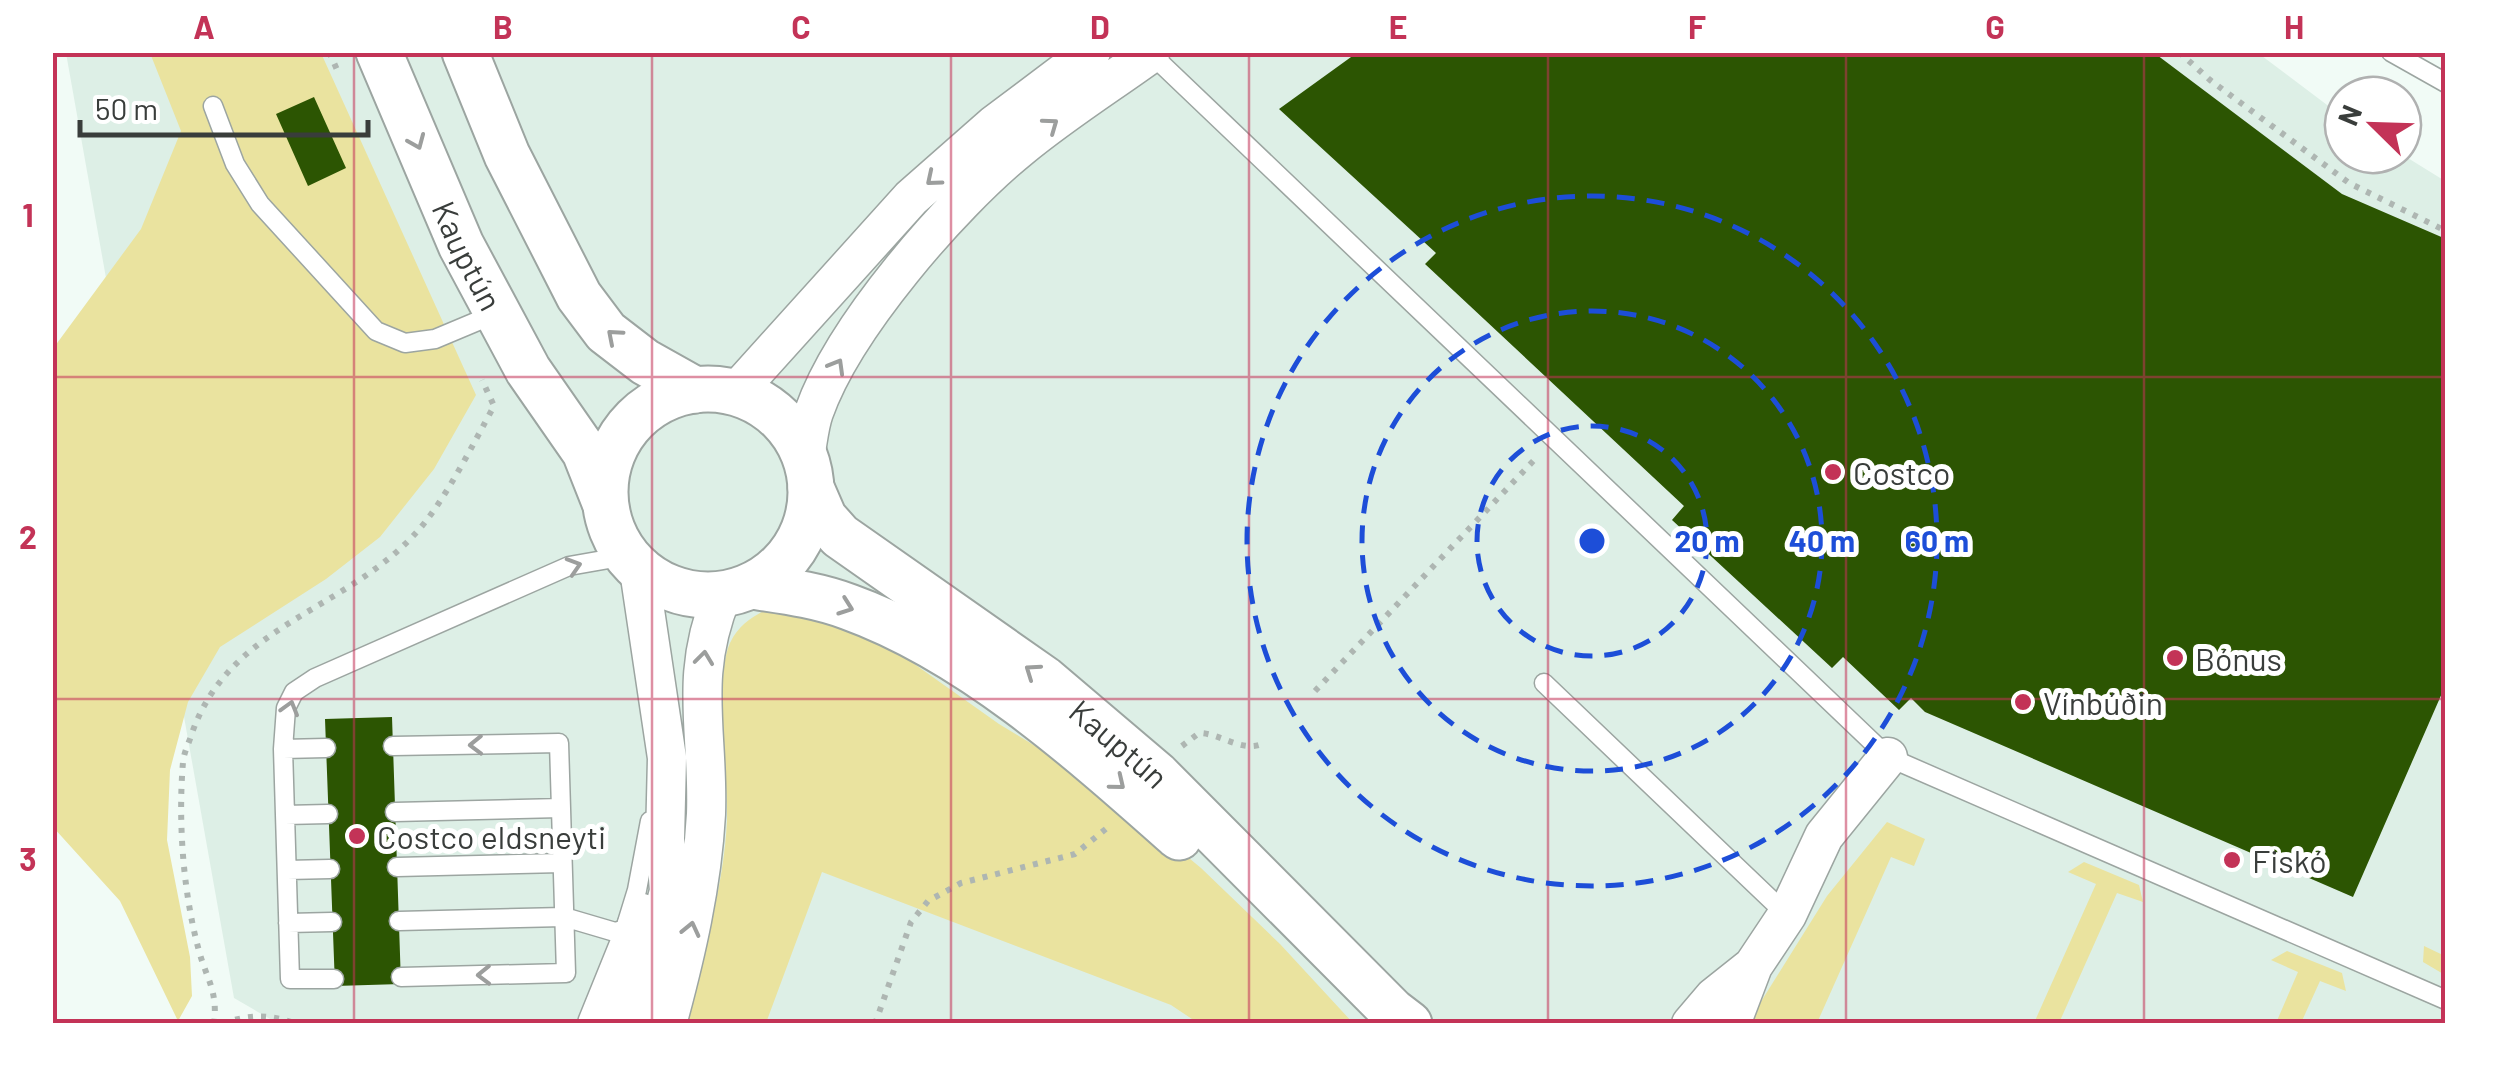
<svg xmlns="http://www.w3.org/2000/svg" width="2498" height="1076" font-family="Barlow,sans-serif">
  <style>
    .built { fill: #ddefe6 }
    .green { fill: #eae39f }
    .building { fill: #2c5502 }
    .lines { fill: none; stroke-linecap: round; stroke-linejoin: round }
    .service-casing { stroke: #9ca5a1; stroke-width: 21 }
    .minor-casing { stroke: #9ca5a1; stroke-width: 41 }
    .tertiary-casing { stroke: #9ca5a1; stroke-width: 49 }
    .path { stroke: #aeb6b2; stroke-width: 6; stroke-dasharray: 5 8; stroke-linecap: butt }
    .service { stroke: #fff; stroke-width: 18 }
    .minor { stroke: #fff; stroke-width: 38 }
    .tertiary { stroke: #fff; stroke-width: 45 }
    .oneway { stroke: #9c9e9d }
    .grid { fill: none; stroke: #c33357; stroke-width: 2.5; stroke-opacity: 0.55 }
    .ring { fill: none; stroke: #1d4ed8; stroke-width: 5; stroke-dasharray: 18 12 }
    .poi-dot { fill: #c33357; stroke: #fff; stroke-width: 4 }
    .labels { text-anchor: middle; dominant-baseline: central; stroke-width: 10; stroke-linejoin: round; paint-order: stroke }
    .street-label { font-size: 32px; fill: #393d3b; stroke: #fff }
    .poi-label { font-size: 32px; fill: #393d3b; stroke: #fff; text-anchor: start }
    .centre { fill: #1d4ed8; stroke: #fff; stroke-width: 5 }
    .ring-label { font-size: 30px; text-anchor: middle; font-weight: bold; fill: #1d4ed8; stroke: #fff; stroke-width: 10; stroke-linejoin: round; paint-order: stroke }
    .neatline { fill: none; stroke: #c33357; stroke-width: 4 }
    .grid-label { font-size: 32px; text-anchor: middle; font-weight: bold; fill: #c33357 }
  </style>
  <rect width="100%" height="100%" fill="#f1fbf6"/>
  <path class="built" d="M66,53H2258L2343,117V155H2403L2445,181V1023H277L234,998Z"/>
  <path class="green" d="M150,53H321L476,395L434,469L380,537L326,579L220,647L188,702L170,770L167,840L190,957L192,996L178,1021L120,901L53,827L52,439L55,431L52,350L141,229L181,131Z
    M769,608L838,624L896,651L999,724L1104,788L1201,868L1280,944L1353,1023H1198L1171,1005L822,872L766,1023L684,1024C702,957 724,889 727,820C728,777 714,678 730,643C739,624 752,617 769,608Z
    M1887,822L1925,839L1914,866L1891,857L1817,1023L1747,1024L1827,896Z
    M2084,862L2139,885L2143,902L2117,893L2059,1023H2034L2096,884L2068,872Z
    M2424,946L2445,956V975L2423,962Z
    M2287,951L2342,973L2346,991L2320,981L2301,1023H2276L2298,972L2271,960Z"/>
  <path class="building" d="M1358,52H2153L2342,194L2446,239V684L2353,897L1925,712L1911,698L1899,710L1843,657L1832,668L1672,520L1684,506L1425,264L1436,253L1279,109Z
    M314,97L346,168L308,186L276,114Z
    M392,717L401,984L335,986L325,719Z"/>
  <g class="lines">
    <defs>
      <path id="service" d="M1149,52L1888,757L2446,1000
        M2391,52L2446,83
        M213,106L235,164L260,204L376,331L405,343L435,339L497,313
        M1544,683L1787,915
        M393,746L559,743L566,973L401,977
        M283,749L326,748
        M395,812L561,808
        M285,815L328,814
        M397,867L562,863
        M287,870L330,869
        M399,921L564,917L615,932L625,929L637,890L650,821
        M288,923L332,922
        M334,979H290L283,749L286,708L294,692L315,678L569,566L626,556"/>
      <path id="minor" d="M736,392L911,198L994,125L1091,52
        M805,457C808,442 809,426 814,412C844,327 950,205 1020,148C1061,114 1107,85 1150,54
        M597,1024L642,913
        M630,1024L643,990L669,891L665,839L667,758L639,570
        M667,1024C686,954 702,886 706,814C709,731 688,678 722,595
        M1691,1024L1714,997L1753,966
        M1731,1024L1753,966L1787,915L1824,836L1888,757"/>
      <g id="tertiary">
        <path id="s1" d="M379,52L461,245L528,370L585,452L604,500"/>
        <path d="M465,52L507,155L579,296L606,332L645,362L695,390"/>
        <circle cx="708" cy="492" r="103"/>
        <path id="s2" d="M811,488L824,518L840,536L1044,679L1157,775L1392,1011L1409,1024"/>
        <path d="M752,586C785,591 817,595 849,607C971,651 1083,752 1179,837"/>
      </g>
    </defs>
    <use href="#service" class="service-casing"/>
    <use href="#minor" class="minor-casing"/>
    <use href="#tertiary" class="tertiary-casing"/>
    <path class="path" d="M329,52L339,74
      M2179,52L2210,80L2349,183L2446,231
      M1315,691L1538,456
      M1182,746L1199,733C1220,733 1244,754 1264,743
      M214,1024C218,991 207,980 199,951C183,892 178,822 183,762C184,752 189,743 192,733C230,625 342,612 414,535C443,505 473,444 494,406L482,380
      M223,1024C247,1014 272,1014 296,1024
      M875,1024L911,922L928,901L961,883L1075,854L1107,828"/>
    <use href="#service" class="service"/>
    <use href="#minor" class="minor"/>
    <use href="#tertiary" class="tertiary"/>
  </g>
  <defs><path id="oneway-chevron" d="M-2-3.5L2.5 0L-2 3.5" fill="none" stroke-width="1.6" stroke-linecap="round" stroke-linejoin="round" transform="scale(2.5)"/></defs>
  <g class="oneway">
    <use href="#oneway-chevron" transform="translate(1051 125) rotate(-36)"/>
    <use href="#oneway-chevron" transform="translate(417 142) rotate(67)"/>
    <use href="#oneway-chevron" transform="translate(933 179) rotate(140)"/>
    <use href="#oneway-chevron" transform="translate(614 336) rotate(-139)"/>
    <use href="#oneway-chevron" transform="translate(837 366) rotate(-60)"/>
    <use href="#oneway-chevron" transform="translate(574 566) rotate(-17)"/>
    <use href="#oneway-chevron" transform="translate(846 607) rotate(20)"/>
    <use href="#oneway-chevron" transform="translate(704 658) rotate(-83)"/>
    <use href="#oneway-chevron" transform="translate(1032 671) rotate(-145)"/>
    <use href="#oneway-chevron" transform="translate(290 708) rotate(-74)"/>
    <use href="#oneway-chevron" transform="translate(476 745) rotate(179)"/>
    <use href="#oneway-chevron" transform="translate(1118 783) rotate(39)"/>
    <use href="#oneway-chevron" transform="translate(691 929) rotate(-77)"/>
    <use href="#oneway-chevron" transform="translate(484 975) rotate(179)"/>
  </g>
  <path class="grid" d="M354,52V1024M652,52V1024M951,52V1024M1249,52V1024M1548,52V1024M1846,52V1024M2144,52V1024M52,377H2446M52,699H2446"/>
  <g class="ring">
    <circle cx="1592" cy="541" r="115"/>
    <circle cx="1592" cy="541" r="230"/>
    <circle cx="1592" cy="541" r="345"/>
  </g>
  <g class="poi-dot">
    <circle cx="1833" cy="472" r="10"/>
    <circle cx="2175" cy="658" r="10"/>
    <circle cx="2023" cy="702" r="10"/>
    <circle cx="357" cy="836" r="10"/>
    <circle cx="2232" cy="860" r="10"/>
  </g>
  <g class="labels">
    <g class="street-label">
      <text stroke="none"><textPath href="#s1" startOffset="222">Kauptún</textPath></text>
      <text stroke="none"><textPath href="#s2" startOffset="405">Kauptún</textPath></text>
    </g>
    <g class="poi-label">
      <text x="1853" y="472">Costco</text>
      <text x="2195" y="658">Bónus</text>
      <text x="2043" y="702">Vínbúðin</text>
      <text x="377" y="836">Costco eldsneyti</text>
      <text x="2252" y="860">Fiskó</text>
    </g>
  </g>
  <circle cx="1592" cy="541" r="15" class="centre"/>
  <g class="ring-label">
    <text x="1707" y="552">20 m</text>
    <text x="1822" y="552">40 m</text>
    <text x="1937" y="552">60 m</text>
  </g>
  <rect width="2498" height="1076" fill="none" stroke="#ffffff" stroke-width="110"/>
  <g transform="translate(2373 125) rotate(293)"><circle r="48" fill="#ffffff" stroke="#b0b1b1" stroke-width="2.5"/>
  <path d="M0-8L18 38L0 25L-18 38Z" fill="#c33357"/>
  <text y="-15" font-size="28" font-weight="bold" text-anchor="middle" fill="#393d3b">N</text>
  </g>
  <path d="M80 120v15h288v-15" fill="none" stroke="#393d3b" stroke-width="5"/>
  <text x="95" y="120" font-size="30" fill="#393d3b" stroke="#ffffff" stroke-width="8" paint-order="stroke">50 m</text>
  <rect x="55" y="55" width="2388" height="966" class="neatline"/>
  <g class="grid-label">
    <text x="204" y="39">A</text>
    <text x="503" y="39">B</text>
    <text x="801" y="39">C</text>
    <text x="1100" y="39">D</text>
    <text x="1398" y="39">E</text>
    <text x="1697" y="39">F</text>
    <text x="1995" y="39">G</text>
    <text x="2294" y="39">H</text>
    <text x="28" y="227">1</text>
    <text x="28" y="549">2</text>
    <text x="28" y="871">3</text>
  </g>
</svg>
